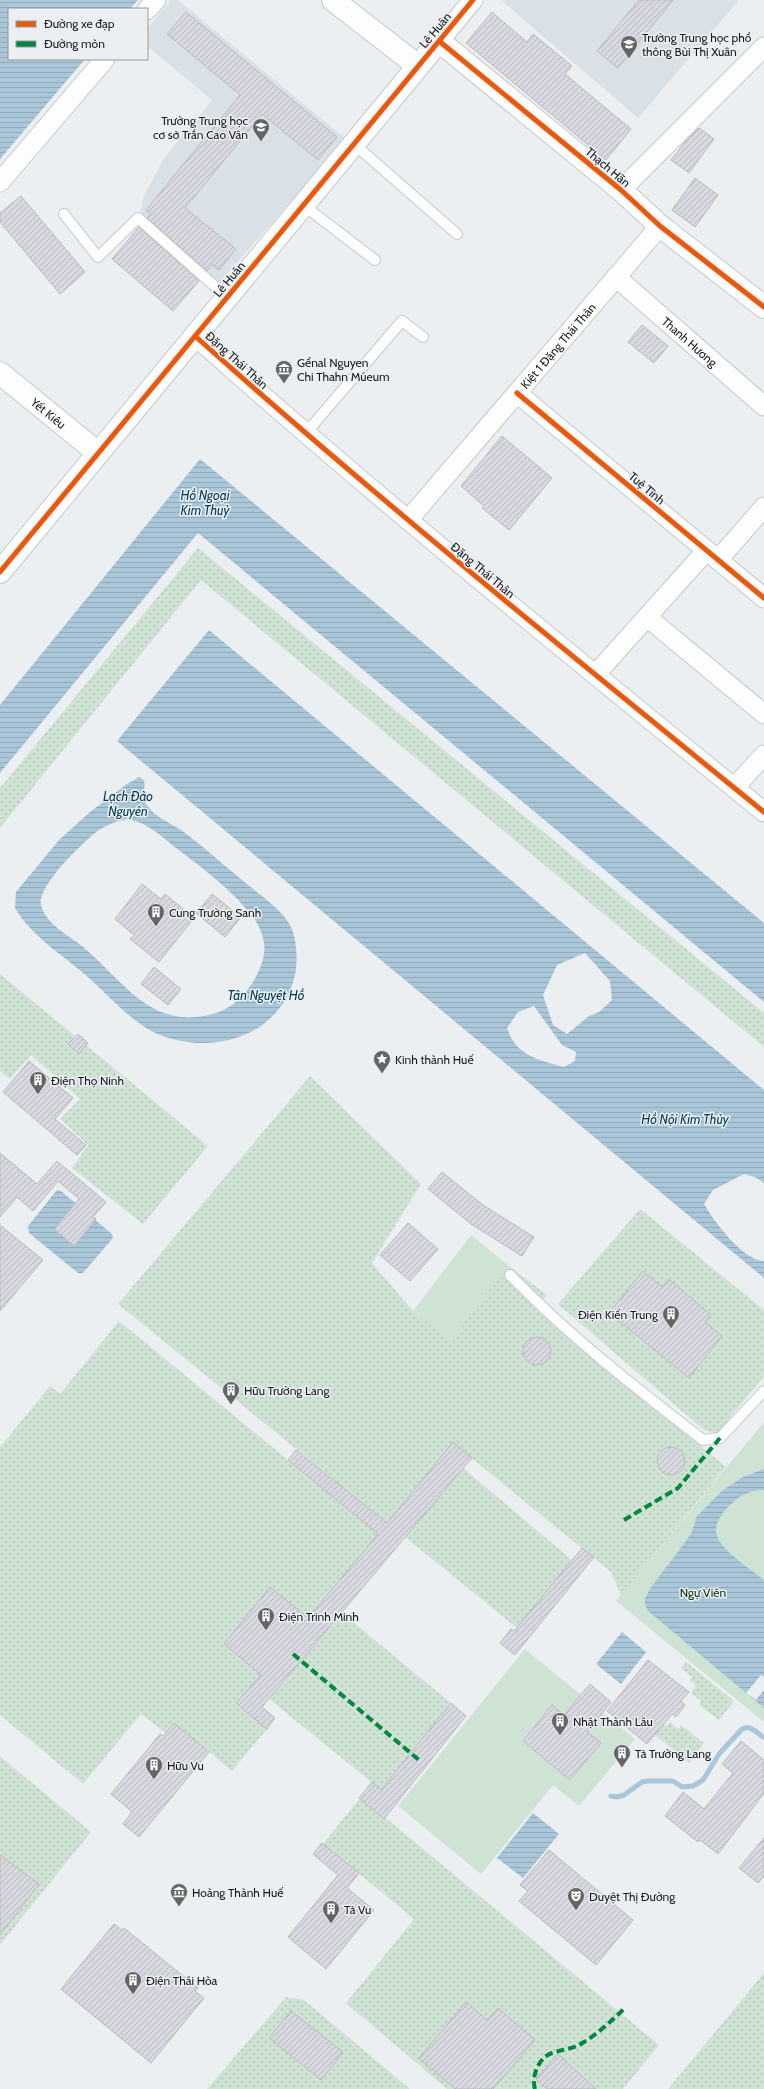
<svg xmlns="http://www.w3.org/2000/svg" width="764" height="2089" font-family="Cabin,sans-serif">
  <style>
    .built { fill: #dae1e6 }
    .grass { fill: url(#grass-dots) }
    .green { fill: #cfe3d4 }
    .water { fill: url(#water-rules); fill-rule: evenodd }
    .pier { fill: #eceff1 }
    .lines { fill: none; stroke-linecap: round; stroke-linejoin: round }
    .stream { stroke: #aac7da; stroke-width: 5 }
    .building { fill: url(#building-hatch); stroke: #b9babc }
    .service-casing { stroke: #c6c8c9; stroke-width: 12 }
    .minor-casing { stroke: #c6c8c9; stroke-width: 21 }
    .tertiary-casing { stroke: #c6c8c9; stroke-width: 24 }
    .service { stroke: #fcfdfd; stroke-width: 10 }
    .minor { stroke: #fcfdfd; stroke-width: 19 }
    .tertiary { stroke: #fcfdfd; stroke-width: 22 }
    .quiet { stroke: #00873e; stroke-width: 4; stroke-dasharray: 8 4; stroke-linecap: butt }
    .cycleway-casing { stroke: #ebeff2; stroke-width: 8 }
    .cycleway { stroke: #e8590c; stroke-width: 5 }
    .labels { text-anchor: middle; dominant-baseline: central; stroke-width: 3; stroke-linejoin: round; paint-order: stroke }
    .street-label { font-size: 12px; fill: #191a1c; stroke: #ebeff2 }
    .poi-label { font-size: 12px; fill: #191a1c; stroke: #ebeff2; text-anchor: start }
    .park-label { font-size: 12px; fill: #083214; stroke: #ebeff2 }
    .water-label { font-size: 13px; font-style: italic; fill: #003751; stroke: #ebeff2 }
  </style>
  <defs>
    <pattern id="grass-dots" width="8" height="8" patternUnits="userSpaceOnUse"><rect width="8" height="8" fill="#cfe3d4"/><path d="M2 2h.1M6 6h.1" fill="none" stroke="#b1c2b5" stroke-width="1.8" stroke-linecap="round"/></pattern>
    <pattern id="water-rules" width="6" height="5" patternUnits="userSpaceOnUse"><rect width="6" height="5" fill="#aac7da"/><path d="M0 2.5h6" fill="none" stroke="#92aaba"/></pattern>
    <pattern id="building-hatch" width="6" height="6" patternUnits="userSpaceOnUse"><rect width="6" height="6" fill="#d8d8e1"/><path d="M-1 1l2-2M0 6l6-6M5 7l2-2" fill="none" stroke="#b9b9c0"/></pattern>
  </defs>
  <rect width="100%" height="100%" fill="#eceff1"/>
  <path class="built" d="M171,0H178L346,139L219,283L140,213L144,196L164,158L212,100L147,46V29Z
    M501,0H739L638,118Z"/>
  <path class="grass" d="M198,548L764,1013V1047L201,580L0,828V788Z
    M0,974L75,1036L74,1039L86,1045L208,1146L143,1224L72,1168L88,1145L60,1119L80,1099L31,1055L10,1079L0,1071Z
    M310,1076L421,1184L372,1263L413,1311L450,1340L508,1265L547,1295L536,1310L726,1467L621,1595L611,1572L453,1443L387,1523L118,1304Z
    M640,1209L764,1310V1376L720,1430L715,1433L704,1430L558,1304Z
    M119,1321L378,1534L237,1703L267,1729L232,1771L174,1723L166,1733L141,1714L83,1784L0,1715V1447L50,1386L60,1394Z
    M463,1468L572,1560L517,1628L405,1537Z
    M342,1613L451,1703L381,1790L269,1699Z
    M686,1662L734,1701L719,1720L699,1705L701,1701L691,1693L696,1686L689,1680L692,1677L681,1668Z
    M637,1720H658L666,1726L670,1722L678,1729L681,1725L704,1743L689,1763Z
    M0,1756L91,1832L0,1945Z
    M359,1799L387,1819L659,2045L623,2089H447L346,2003L414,1919L323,1844Z
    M764,1973V2089H668Z
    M286,1997L304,2000L410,2089H207Z"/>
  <path class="green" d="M471,1235L508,1265L450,1340L413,1311Z
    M764,1422V1722L616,1601Z
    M525,1649L635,1739L579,1806L553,1785L481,1874L398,1806Z"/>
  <path class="water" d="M0,0H138L130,9H9V59H85L0,159Z
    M200,459L764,923V1002L198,533L0,773V705Z
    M209,630L764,1090V1183L755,1177L744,1174L713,1190L704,1204C713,1220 743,1261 764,1261V1278L117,741ZM585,953L610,981L612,1000L599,1012L589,1016L567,1034L553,1025L543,995L557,965ZM534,1006L562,1045L576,1052L575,1061L564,1067C538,1060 516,1056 507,1028L518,1012Z
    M139,777L144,780C146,788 141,796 146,804C153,816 170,823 181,830C202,845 221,863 242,880C257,893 280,907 290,925C297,939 298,959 295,975C281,1036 213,1057 158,1034C133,1024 108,995 88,977C63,955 32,937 15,908L16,892L59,840L90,812L127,784ZM128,819C133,821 139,822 143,824C155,830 166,840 176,848C204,869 235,892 255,920C260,927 263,936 264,943C266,958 259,973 251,985C241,1000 227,1011 209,1015C149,1029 122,979 83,947C69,935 46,925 41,905C37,886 84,841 99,830C108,824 118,821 128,819Z
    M57,1190L61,1191L112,1234L113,1238L83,1273H78L29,1233L28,1226Z
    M764,1469V1490C749,1490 739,1496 729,1506C722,1513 713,1526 717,1536C721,1550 753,1571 764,1580V1708L648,1611L645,1604V1598L650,1589L691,1534L697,1516L723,1490L743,1477Z
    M622,1632L646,1652L621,1684L596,1664Z
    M533,1813L559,1834L523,1878L497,1858Z"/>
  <path class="pier" d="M761,1675L764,1677V1690L756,1700L746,1693Z"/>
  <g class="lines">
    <path class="stream" d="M611,1796L617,1797L624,1795L642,1782L647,1781H673L682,1787L693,1786L703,1780L719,1754L742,1729C751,1725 756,1732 763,1737"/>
  </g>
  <path class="building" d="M639,0H673L618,68L597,51Z
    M186,12L337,137L318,160L262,114L185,208L236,249L219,270L212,265L207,271L147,218L151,214L146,210L240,95L167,34Z
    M492,12L527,42L533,34L572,66L565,74L631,129L606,160L466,43Z
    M699,128L714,139L689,173L671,160L685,142Z
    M695,178L718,195L695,227L672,210Z
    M21,196L85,272L60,294L0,222V213Z
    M139,227L199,281L173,311L112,259Z
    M642,325L668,346L654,363L628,342Z
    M502,436L552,478L509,530L482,508L484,506L461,486Z
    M142,884L161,899L165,894L194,918L159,962L130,939L134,935L115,919Z
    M212,894L241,917L225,937L196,913Z
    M154,967L181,989L168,1005L141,984Z
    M78,1034L88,1043L79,1054L68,1044Z
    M29,1061L73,1098L55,1119L86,1145L77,1155L3,1092Z
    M0,1153L37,1184L57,1161L106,1202L93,1217L96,1219L74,1246L54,1229L79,1199L58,1181L33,1211L17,1197L0,1217Z
    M442,1172L483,1205L534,1237L522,1256L471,1224L428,1189Z
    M408,1223L438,1249L410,1281L380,1255Z
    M0,1225L43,1260L0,1311Z
    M643,1271L662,1287L669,1279L711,1315L705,1322L722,1336L689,1378L609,1313Z
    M523 1351a14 14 0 1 1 28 0a14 14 0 1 1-28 0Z
    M453,1442L472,1458L262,1707L275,1718L267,1729L236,1703L261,1675L224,1644L270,1587L308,1618L378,1534L288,1460L296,1450L387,1523Z
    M657 1461a14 14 0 1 1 28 0a14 14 0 1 1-28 0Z
    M582,1548L594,1557L515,1655L500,1643L511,1629L514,1631Z
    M648,1660L689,1692L681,1701L685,1705L676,1717L672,1714L647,1744L607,1711Z
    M590,1684L611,1702L587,1732L601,1743L570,1780L523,1741L552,1705L564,1715Z
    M451,1703L466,1716L384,1819L359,1798L372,1782L381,1790Z
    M174,1723L209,1752L139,1837L123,1824L132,1812L111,1794L160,1734L163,1736Z
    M741,1741L764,1760V1793L718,1854L700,1840L698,1842L665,1816L683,1792L704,1809L733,1773L722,1764Z
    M764,1838V1876L758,1883L739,1868Z
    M322,1843L359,1873L347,1888L374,1910L326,1969L288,1937L338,1875L313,1854Z
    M549,1850L633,1920L596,1965L519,1901L528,1891L520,1885Z
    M0,1855L39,1884L0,1935Z
    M114,1924L122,1930L124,1928L198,1988L195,1991L204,1998L151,2063L61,1989Z
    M466,2002L487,2020L498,2008L535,2040L493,2089H455L419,2058Z
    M291,2011L343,2052L321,2080L269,2038Z
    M558,2054L596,2089H547L536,2079Z"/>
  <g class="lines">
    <defs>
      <path id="service" d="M354,144L457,234
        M303,205L375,260
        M64,214L98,257L138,218L227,297
        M305,434L402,321L423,337
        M510,1275C569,1336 636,1388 703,1440L720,1438L764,1391"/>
      <g id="minor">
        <path d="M147,10L156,0"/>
        <path d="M439,41L473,0"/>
        <path d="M0,182L105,59"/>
        <path d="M621,190L764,47"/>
        <path id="s1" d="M616,277L764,406"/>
        <path d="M195,336C380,501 572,656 764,812"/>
        <path d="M517,393L764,598"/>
        <path id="s2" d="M408,520L660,226"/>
        <path d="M718,560L764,507"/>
        <path d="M647,617L764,714"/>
        <path d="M595,675L706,551"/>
        <path d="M734,788L764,755"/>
      </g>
      <g id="tertiary">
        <path d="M333,0L418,66"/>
        <path id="s3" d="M0,373L98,453"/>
        <path d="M0,572L439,41L621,190L660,226L764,307"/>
      </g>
    </defs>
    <use href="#service" class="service-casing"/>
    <use href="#minor" class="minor-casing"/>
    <use href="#tertiary" class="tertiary-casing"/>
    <use href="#service" class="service"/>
    <use href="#minor" class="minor"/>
    <use href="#tertiary" class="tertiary"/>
    <path class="quiet" d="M624,1520L678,1488L720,1438
      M293,1654L419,1760
      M535,2089C531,2076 539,2057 552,2053C563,2049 574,2049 584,2042C599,2033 612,2020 625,2008"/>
    <defs>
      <path id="cycleway" d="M439,41L621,190L660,226L764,307
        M195,336C380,501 572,656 764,812
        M517,393L764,598
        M0,572L473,0"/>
    </defs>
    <use href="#cycleway" class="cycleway-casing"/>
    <use href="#cycleway" class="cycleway"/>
  </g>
  <defs>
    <symbol id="school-pin" viewBox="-11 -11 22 30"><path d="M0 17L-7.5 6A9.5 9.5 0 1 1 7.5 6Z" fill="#636567" stroke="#ebeff2"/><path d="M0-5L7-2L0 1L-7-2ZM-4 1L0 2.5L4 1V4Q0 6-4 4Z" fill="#fff"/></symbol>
    <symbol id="museum-pin" viewBox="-11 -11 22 30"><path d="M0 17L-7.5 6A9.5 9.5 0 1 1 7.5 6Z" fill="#636567" stroke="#ebeff2"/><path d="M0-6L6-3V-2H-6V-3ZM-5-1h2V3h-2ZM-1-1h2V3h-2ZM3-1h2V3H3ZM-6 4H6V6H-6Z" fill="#fff"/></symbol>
    <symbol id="building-pin" viewBox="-11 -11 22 30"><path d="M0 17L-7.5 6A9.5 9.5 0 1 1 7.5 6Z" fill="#636567" stroke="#ebeff2"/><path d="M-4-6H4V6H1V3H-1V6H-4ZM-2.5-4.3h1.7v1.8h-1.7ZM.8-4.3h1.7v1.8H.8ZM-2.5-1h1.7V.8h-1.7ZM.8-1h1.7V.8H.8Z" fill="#fff"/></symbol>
    <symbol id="sight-pin" viewBox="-11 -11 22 30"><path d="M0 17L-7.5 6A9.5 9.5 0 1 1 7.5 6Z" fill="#636567" stroke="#ebeff2"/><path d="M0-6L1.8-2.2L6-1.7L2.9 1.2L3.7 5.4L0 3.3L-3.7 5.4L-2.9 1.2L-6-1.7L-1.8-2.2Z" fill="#fff"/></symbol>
    <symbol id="theatre-pin" viewBox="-11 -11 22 30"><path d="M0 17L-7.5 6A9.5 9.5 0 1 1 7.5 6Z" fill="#636567" stroke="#ebeff2"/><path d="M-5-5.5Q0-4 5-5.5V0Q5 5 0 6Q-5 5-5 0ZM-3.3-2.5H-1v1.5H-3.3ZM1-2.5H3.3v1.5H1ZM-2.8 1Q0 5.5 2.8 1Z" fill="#fff"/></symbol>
  </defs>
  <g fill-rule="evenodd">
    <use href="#school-pin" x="619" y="34" width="20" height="27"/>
    <use href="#school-pin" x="251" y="117" width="20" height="27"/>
    <use href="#museum-pin" x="274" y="359" width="20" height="27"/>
    <use href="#building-pin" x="146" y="902" width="20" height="27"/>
    <use href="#sight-pin" x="372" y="1049" width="20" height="27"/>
    <use href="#building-pin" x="28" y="1070" width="20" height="27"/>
    <use href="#building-pin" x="661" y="1304" width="20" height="27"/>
    <use href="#building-pin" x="221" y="1380" width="20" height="27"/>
    <use href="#building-pin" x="256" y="1606" width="20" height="27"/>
    <use href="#building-pin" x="550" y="1711" width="20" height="27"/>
    <use href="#building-pin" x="612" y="1743" width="20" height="27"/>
    <use href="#building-pin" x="144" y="1755" width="20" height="27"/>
    <use href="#museum-pin" x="169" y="1882" width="20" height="27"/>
    <use href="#theatre-pin" x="566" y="1886" width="20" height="27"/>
    <use href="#building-pin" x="321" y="1899" width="20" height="27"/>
    <use href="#building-pin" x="123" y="1970" width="20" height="27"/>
  </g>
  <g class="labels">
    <g class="street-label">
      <text transform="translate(435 30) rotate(-50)">Lê Huân</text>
      <text transform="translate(608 167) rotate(40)">Thạch Hãn</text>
      <text transform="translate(229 279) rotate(-50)">Lê Huân</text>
      <text stroke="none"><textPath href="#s1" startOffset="98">Thanh Hương</textPath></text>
      <text stroke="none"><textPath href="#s2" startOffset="230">Kiệt 1 Đặng Thái Thân</textPath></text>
      <text transform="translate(237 360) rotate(42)">Đặng Thái Thân</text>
      <text stroke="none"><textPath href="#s3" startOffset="63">Yết Kiêu</textPath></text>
      <text transform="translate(647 488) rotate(40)">Tuệ Tĩnh</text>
      <text transform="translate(483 570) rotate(40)">Đặng Thái Thân</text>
    </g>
    <g class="poi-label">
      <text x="642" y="37">Trường Trung học phổ<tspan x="642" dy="14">thông Bùi Thị Xuân</tspan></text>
      <text x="248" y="120" text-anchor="end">Trường Trung học<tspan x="248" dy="14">cơ sở Trần Cao Vân</tspan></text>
      <text x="297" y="362">Gểnal Nguyen<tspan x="297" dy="14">Chi Thahn Múeum</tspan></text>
      <text x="169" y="912">Cung Trường Sanh</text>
      <text x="395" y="1059">Kinh thành Huế</text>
      <text x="51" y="1080">Điện Thọ Ninh</text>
      <text x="658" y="1314" text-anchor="end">Điện Kiến Trung</text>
      <text x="244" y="1390">Hữu Trường Lang</text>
      <text x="279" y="1616">Điện Trinh Minh</text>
      <text x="573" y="1721">Nhật Thành Lâu</text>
      <text x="635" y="1753">Tả Trường Lang</text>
      <text x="167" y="1765">Hữu Vu</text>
      <text x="192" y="1892">Hoàng Thành Huế</text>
      <text x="589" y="1896">Duyệt Thị Đường</text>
      <text x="344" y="1909">Tả Vu</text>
      <text x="146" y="1980">Điện Thái Hòa</text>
    </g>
    <g class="park-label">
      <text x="703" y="1592">Ngự Viên</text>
    </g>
    <g class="water-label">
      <text x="205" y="495">Hồ Ngoại<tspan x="205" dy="15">Kim Thuỷ</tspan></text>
      <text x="128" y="796">Lạch Đào<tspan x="128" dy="15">Nguyên</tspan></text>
      <text x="266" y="995">Tân Nguyệt Hồ</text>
      <text x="685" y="1119">Hồ Nội Kim Thủy</text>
    </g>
  </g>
  <rect x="8" y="8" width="140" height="52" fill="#ebeff2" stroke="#979a9c"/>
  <rect x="16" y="21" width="20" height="6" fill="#e8590c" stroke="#979a9c"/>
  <text x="44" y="28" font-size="12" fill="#191a1c">Đường xe đạp</text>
  <rect x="16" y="41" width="20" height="6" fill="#00873e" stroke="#979a9c"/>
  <text x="44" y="48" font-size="12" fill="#191a1c">Đường mòn</text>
</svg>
